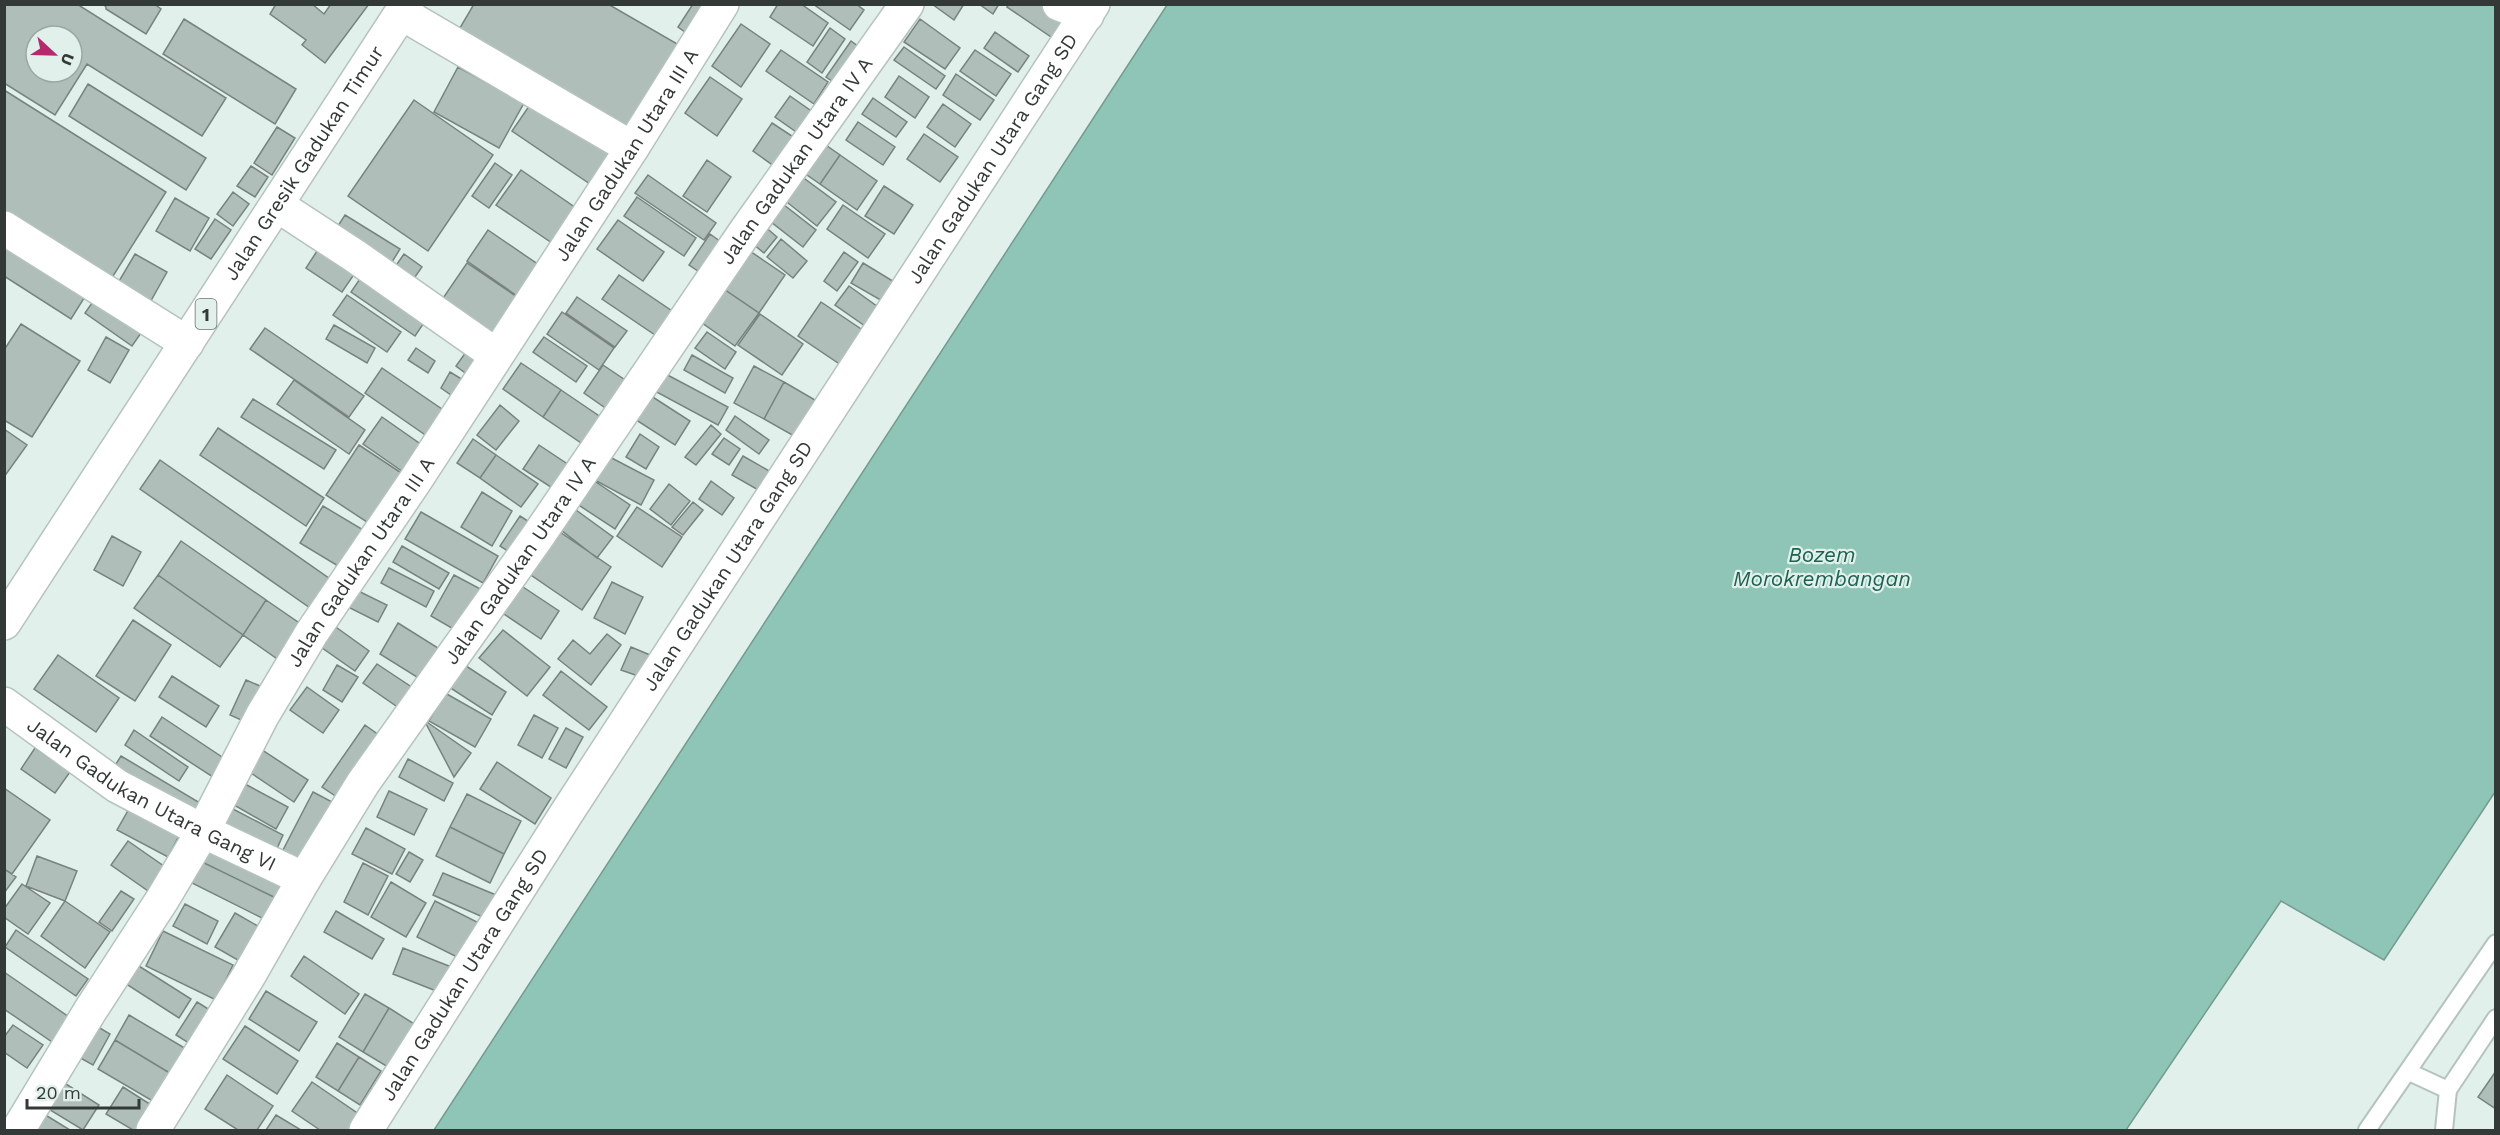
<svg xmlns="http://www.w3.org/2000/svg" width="2500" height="1135" font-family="'Work Sans',sans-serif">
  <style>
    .water { fill: #8fc5b6; stroke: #739b90; stroke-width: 1.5 }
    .building { fill: #b0beb9; stroke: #76837f; stroke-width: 1.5; fill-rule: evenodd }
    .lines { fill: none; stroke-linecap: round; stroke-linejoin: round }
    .lane-casing { stroke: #b5c3bf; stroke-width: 20 }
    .street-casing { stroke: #b5c3bf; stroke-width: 36 }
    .highway-casing { stroke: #b5c3bf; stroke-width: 36 }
    .lane { stroke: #fff; stroke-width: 16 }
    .street { stroke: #fff; stroke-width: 33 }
    .highway { stroke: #fff; stroke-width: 33 }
    .labels { text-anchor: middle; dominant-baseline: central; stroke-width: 4.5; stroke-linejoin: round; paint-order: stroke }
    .shield { fill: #e1f0eb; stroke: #67706d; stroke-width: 1.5 }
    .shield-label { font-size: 18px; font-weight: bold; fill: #333937 }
    .street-label { font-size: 20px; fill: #333937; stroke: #e1f0eb }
    .water-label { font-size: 21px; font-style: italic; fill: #1c6253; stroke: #e1f0eb }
  </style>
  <rect width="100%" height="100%" fill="#e1f0eb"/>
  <path class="water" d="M1167,5H2495V792L2384,960L2281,901L2126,1130H434Z"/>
  <path class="building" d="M4,4H77L226,98L202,136L87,64L55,115L4,83ZM36,36H72V72H36Z
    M103,4H154L161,9L146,34L106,9V7Z
    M276,4H312L324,14L331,4H369L325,63L302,45L306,40L270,14Z
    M474,4H608L679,45L629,133L457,33Z
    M693,4H710L689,35L678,27Z
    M778,4H801L828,23L813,46L770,17Z
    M813,4H856L864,10L850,30Z
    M932,4H964L954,20Z
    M979,4H999L993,14Z
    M1009,4H1048L1068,18L1054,39L1007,7Z
    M184,19L296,89L275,124L163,54Z
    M920,19L960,48L945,69L904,42Z
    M741,24L770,44L741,87L712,66Z
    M830,28L845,39L822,73L807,62Z
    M995,32L1029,56L1018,72L984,48Z
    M851,41L866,52L841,87L826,77Z
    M904,47L945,76L936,89L894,60Z
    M781,50L828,82L814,104L766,71Z
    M975,50L1011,74L996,96L960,71Z
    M458,67L524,103L499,148L434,112Z
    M956,74L994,100L980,120L943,95Z
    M899,76L929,97L915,118L885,97Z
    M710,77L742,99L717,136L685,113Z
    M88,84L206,158L186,190L69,116Z
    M4,90L166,192L108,284L4,219Z
    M536,96L614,150L590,184L512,131Z
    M790,96L817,115L802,136L775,117Z
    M873,98L907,122L896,137L862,114Z
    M414,100L493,155L428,251L348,196Z
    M943,104L971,124L955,147L927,127Z
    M858,122L895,147L883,165L846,140Z
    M772,123L798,140L778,169L753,151Z
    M277,127L295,138L272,175L254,163Z
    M924,134L958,157L940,182L907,159Z
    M817,139L840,155L820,184L797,168Z
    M840,155L877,181L857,210L820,184Z
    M707,160L731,177L707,212L683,196Z
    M495,163L512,175L489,208L472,196Z
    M251,166L268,177L255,197L237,186Z
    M521,170L576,208L552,243L496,205Z
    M648,175L716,223L704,240L635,193Z
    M801,176L836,202L817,226L783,199Z
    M884,186L913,205L894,234L865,216Z
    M233,192L249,204L233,226L217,214Z
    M637,197L696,238L684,256L624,216Z
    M175,198L209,218L190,251L156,231Z
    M779,201L816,230L803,247L766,218Z
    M843,205L885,234L868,258L827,229Z
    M345,215L400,249L387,270L332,235Z
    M215,219L231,230L211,259L195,249Z
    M618,220L664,252L643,281L597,249Z
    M762,224L777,237L764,253L748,240Z
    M488,230L542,267L520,298L467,261Z
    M4,231L91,287L71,319L4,276Z
    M710,234L728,247L707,277L689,265Z
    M781,239L807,261L793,278L767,257Z
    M744,247L785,275L759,313L718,285Z
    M319,248L355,273L342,292L306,268Z
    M844,252L858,262L837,291L824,281Z
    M135,254L167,272L148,306L115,288Z
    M404,254L422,267L408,287L390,274Z
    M467,263L520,299L489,343L437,307Z
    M863,263L896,283L884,302L851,283Z
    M366,270L430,314L415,336L351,292Z
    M619,275L678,315L661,339L602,299Z
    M718,285L759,313L735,346L695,318Z
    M849,286L878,307L865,326L835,305Z
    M101,290L148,323L132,346L85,313Z
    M347,295L401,332L387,352L333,315Z
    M577,297L627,331L615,347L566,313Z
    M821,302L864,331L841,365L798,336Z
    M562,312L614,348L599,370L547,334Z
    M760,314L803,344L782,375L738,345Z
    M21,324L80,361L32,437L4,420V350Z
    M334,325L375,348L367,363L326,339Z
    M265,328L364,396L349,417L250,349Z
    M707,332L736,352L725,369L695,348Z
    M106,337L129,350L110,383L88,370Z
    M544,337L587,366L576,382L533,352Z
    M471,345L487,356L472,378L456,366Z
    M416,348L435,361L428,373L408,360Z
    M692,355L733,378L725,393L684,370Z
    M521,363L561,390L543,417L503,389Z
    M603,365L634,386L614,414L584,393Z
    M754,366L784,382L764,419L734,403Z
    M382,368L452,416L434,441L365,393Z
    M660,371L728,407L718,425L651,389Z
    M450,372L468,383L458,400L441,388Z
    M294,380L365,430L349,454L277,404Z
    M784,382L815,400L794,436L764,419Z
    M561,390L608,422L590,449L543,417Z
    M645,392L690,421L675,445L630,416Z
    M253,399L336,450L324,469L241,417Z
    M500,405L519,421L496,450L477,435Z
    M735,416L769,440L759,454L726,430Z
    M382,417L429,450L409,476L363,444Z
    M711,425L721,434L696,465L685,457Z
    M218,428L324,498L306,526L200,455Z
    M4,429L27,445L4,477Z
    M640,434L659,447L646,469L626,457Z
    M724,438L740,449L729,465L712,454Z
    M473,439L496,455L480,478L457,463Z
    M359,445L412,480L379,530L326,495Z
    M539,445L575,469L560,493L523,469Z
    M604,454L654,480L641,505L591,478Z
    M496,455L538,484L521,507L480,478Z
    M743,456L771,472L760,491L732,475Z
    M160,460L333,581L313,610L140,489Z
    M587,476L630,505L615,529L571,500Z
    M711,481L734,498L722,515L699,499Z
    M669,484L690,501L671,525L650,509Z
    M482,492L512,511L492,546L461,527Z
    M693,502L703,510L683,535L672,527Z
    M323,506L370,534L348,572L300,543Z
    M637,507L682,537L662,567L617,536Z
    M576,510L613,537L597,558L561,530Z
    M421,512L498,556L483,583L405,539Z
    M520,516L537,527L517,557L500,546Z
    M554,528L611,567L582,610L525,571Z
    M112,536L141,552L123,586L94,570Z
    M181,541L266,600L243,635L158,575Z
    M402,546L449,573L439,589L393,562Z
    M389,568L434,591L426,607L381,583Z
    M158,575L243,635L220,667L134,608Z
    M454,575L486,592L462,634L431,616Z
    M612,582L643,597L625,634L594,618Z
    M517,583L559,611L541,639L498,610Z
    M348,586L387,605L378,622L340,603Z
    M266,600L308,629L283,663L243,635Z
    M133,620L171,645L135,701L96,676Z
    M398,623L438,648L420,679L380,654Z
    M333,625L369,651L355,671L318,645Z
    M503,630L550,667L527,696L479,658Z
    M607,634L621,645L591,685L558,659L573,640L590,654Z
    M631,647L650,655L641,677L621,670Z
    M58,655L119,698L96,732L34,689Z
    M377,664L413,688L399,708L363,683Z
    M463,664L506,692L492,715L449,687Z
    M337,665L358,677L342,702L323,690Z
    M561,671L607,707L589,730L543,695Z
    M172,676L219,706L206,727L159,697Z
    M246,680L267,689L250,724L230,715Z
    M307,687L339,710L323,733L290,710Z
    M445,693L491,719L475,747L429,721Z
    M534,715L558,728L542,758L518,745Z
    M162,717L231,763L219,781L150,736Z
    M424,720L471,753L454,777Z
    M365,725L383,738L340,799L322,787Z
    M566,728L583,737L566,768L549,759Z
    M134,730L188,767L179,781L125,745Z
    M253,744L308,780L294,802L239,765Z
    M35,748L70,772L55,793L21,769Z
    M121,756L200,803L190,820L111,772Z
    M408,759L453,783L444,801L399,777Z
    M497,762L551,798L535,824L480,789Z
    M245,784L288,807L276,829L234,805Z
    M4,788L50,820L12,874L4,869Z
    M389,791L427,809L414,835L377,817Z
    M313,792L336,804L305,864L282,852Z
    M467,794L521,821L504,854L450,827Z
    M134,800L184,826L168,857L117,830Z
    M231,808L283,835L275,853L222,827Z
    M450,827L504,854L490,883L436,856Z
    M366,828L405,849L392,874L352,854Z
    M206,839L290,880L280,900L196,859Z
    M128,841L168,869L151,893L111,865Z
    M409,852L423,860L410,882L396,874Z
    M37,856L77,871L65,901L26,886Z
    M196,859L280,900L270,922L186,880Z
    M363,863L388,876L368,915L344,902Z
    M4,869L16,877L4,893Z
    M443,873L496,895L485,918L433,895Z
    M391,882L426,903L406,937L371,917Z
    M22,884L50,903L28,934L4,917V909Z
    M121,891L134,899L112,931L99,922Z
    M65,901L110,932L85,968L41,936Z
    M435,901L479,923L461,959L417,937Z
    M185,904L218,921L207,944L173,926Z
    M336,911L384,939L372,959L324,932Z
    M235,913L263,929L243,963L215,947Z
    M16,930L88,979L76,996L5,947Z
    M163,931L233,965L216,1000L146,966Z
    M403,948L454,968L444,994L393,974Z
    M304,956L359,994L345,1014L291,976Z
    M131,961L191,999L179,1018L120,980Z
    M4,972L72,1019L55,1044L4,1009Z
    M266,991L317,1022L299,1051L249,1019Z
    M365,994L389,1008L363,1052L339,1037Z
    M197,1002L213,1012L192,1045L176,1035Z
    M389,1008L419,1027L393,1070L363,1052Z
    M129,1015L188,1050L173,1075L115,1040Z
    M93,1024L110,1034L93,1065L75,1055Z
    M13,1025L43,1045L27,1068L4,1052V1037Z
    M245,1026L298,1061L277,1094L223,1059Z
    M115,1040L173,1075L156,1103L98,1069Z
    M337,1043L359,1057L338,1091L316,1077Z
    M359,1057L381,1071L360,1105L338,1091Z
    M2496,1071V1109L2478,1097Z
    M227,1075L273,1106L257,1130H238L205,1109Z
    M58,1079L99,1105L83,1130L42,1105Z
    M312,1082L369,1121L362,1130H320L292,1111Z
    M123,1087L156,1108L143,1130H133L106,1114Z
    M39,1111L70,1130H27Z
    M276,1115L301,1130H266Z"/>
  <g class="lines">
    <defs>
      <path id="lane" d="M2409,1072L2448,1090
        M2367,1130L2496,943
        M2444,1130L2448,1090L2496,1018"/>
      <g id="street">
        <path d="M1059,4L1087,15"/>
        <path d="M401,13L632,148"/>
        <path d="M277,205L355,256L496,355"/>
        <path d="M4,228L187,343"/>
        <path id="s1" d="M4,704L117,786L203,831L304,879"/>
        <path id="s2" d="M18,1130L90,1011L162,900L203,831L262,716L311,634L415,481L632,148L722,4"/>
        <path id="s3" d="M153,1130L248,977L304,879L363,783L538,536L745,232L907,4"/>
        <path id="s4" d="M366,1130L566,814L1093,4"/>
      </g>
      <g id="highway">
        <path id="s5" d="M4,623L407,4"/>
      </g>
    </defs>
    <use href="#lane" class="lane-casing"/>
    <use href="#street" class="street-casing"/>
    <use href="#highway" class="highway-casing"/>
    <use href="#lane" class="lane"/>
    <use href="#street" class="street"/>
    <use href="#highway" class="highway"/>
  </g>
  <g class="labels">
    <rect class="shield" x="195.5" y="299" width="21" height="30" rx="4.5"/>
    <g class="shield-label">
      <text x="206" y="314">1</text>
    </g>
    <g class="street-label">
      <text stroke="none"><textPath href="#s2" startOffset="1150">Jalan Gadukan Utara III A</textPath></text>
      <text stroke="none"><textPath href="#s4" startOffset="1156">Jalan Gadukan Utara Gang SD</textPath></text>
      <text stroke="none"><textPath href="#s3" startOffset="1164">Jalan Gadukan Utara IV A</textPath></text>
      <text stroke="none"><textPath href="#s5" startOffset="549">Jalan Gresik Gadukan Timur</textPath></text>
      <text stroke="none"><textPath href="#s3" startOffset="678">Jalan Gadukan Utara IV A</textPath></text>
      <text stroke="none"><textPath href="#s2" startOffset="664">Jalan Gadukan Utara III A</textPath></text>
      <text stroke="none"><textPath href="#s4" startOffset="670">Jalan Gadukan Utara Gang SD</textPath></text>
      <text stroke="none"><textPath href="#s1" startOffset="174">Jalan Gadukan Utara Gang VI</textPath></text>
      <text stroke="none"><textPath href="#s4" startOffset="184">Jalan Gadukan Utara Gang SD</textPath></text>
    </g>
    <g class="water-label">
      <text x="1822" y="554">Bozem<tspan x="1822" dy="24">Morokrembangan</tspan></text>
    </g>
  </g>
  <rect width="2500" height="1135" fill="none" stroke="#333937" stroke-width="12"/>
  <g transform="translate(54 54) rotate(112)"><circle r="28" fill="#e1f0eb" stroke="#9ba7a3" stroke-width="1.5"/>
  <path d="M0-4.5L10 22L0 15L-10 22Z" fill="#b32b6d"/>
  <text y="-9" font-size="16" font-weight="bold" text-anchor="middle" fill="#333937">U</text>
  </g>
  <path d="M27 1099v9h112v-9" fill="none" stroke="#333937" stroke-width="3"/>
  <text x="36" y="1099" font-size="18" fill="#333937" stroke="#e1f0eb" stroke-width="4.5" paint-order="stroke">20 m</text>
</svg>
